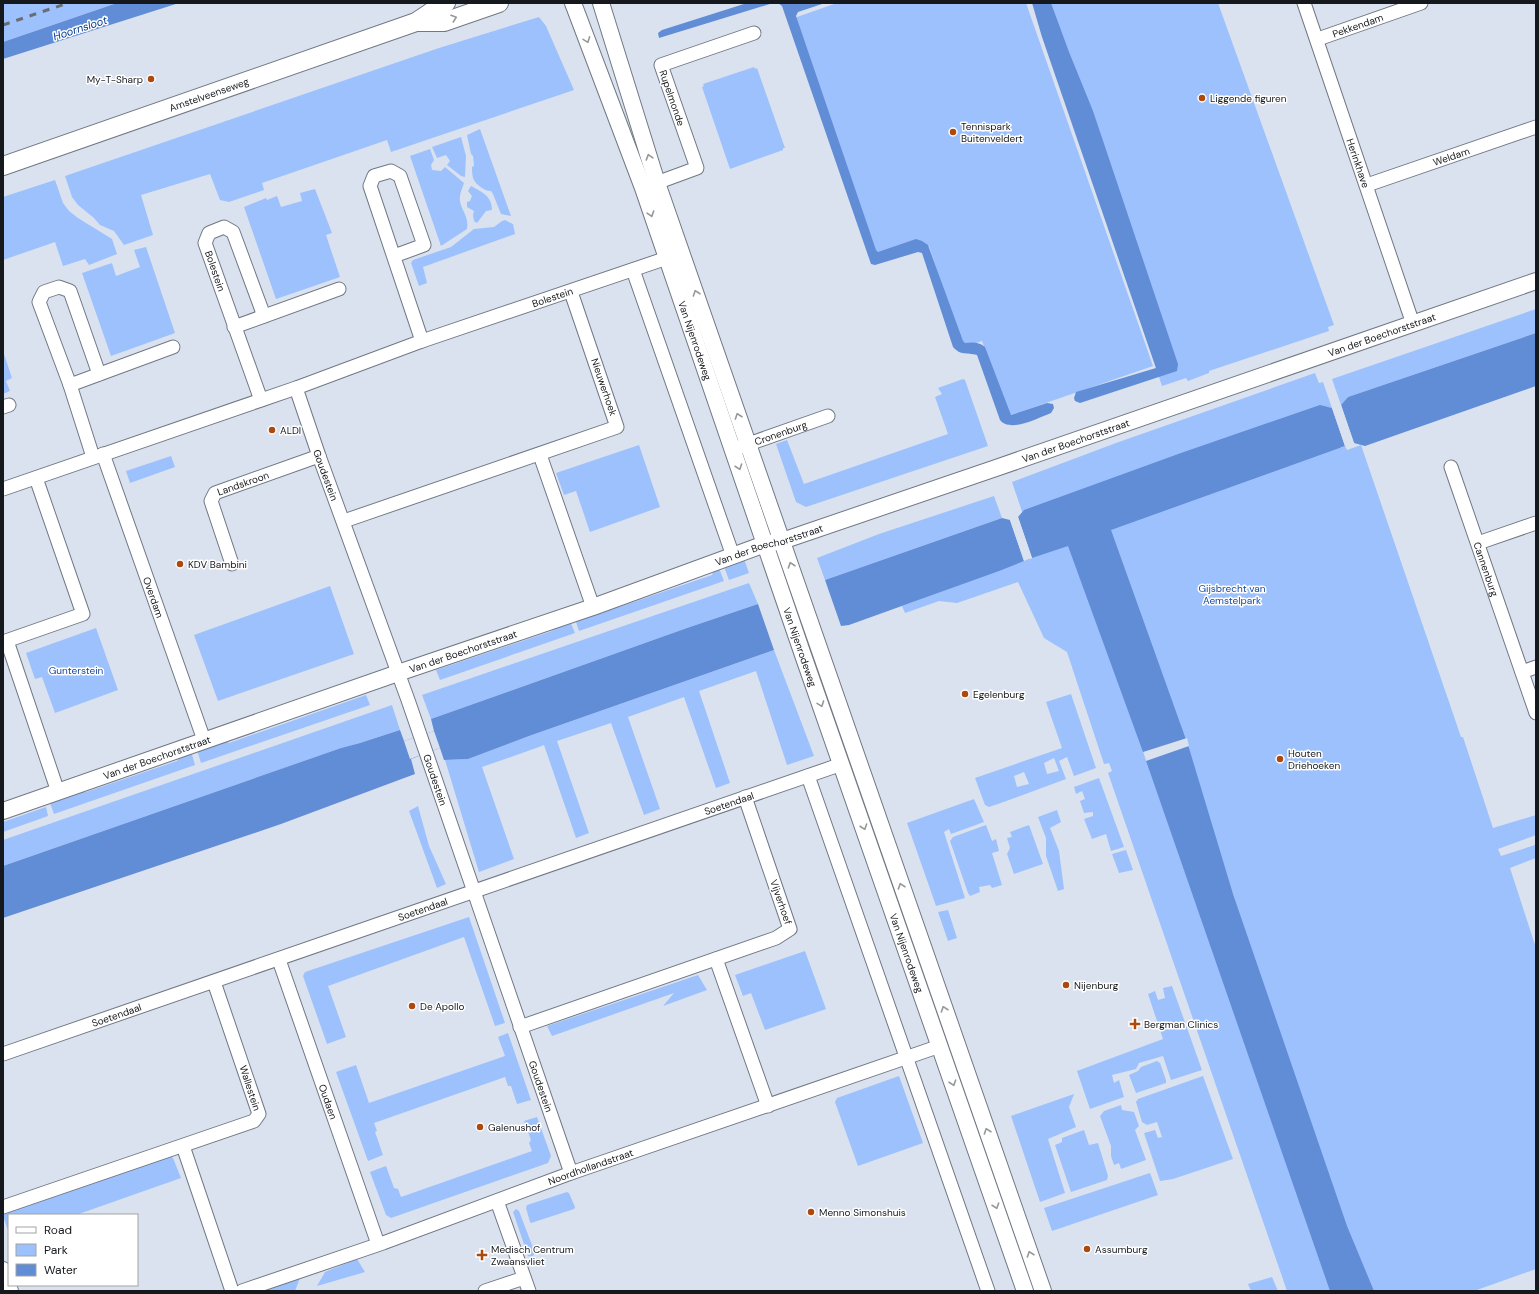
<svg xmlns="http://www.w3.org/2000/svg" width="1539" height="1294" font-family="'DM Sans',sans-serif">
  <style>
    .green { fill: #9dc1fc; fill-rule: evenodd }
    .water { fill: #618cd6 }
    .pier { fill: #dae2f0 }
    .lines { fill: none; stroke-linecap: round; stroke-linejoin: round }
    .minor-casing { stroke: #717884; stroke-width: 15 }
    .tertiary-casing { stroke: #717884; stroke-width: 18 }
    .secondary-casing { stroke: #717884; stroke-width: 20 }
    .minor { stroke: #fff; stroke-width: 13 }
    .tertiary { stroke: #fff; stroke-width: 16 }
    .secondary { stroke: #fff; stroke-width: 18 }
    .rail { stroke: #696e76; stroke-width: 3; stroke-dasharray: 7 7; stroke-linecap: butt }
    .oneway { stroke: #969799 }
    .poi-dot { fill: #ac490f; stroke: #fff; stroke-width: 1.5 }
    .labels { text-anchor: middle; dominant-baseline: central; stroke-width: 3; stroke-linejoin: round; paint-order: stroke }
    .street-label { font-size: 10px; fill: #15181c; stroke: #fff }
    .poi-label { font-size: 10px; fill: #15181c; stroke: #fff; text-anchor: start }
    .park-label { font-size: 10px; fill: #12469d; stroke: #fff }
    .water-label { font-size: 11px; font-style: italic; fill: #01388d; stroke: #fff }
  </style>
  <rect width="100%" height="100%" fill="#dae2f0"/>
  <path class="green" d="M3,3H117L3,42Z
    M837,3H1026L1153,366L1011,415L1007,413L982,341L963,348L929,246L880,263L794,18Z
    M1034,3H1218L1334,325L1328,327L1329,331L1209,371V373L1188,381L1186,378L1162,386Z
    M539,17L546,26L574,90L391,152L387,140L262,183L264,190L229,202L220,200L210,174L141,195L153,235L124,245L114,231L100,225L94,218L78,205L72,197L65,176L439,48Z
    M754,67L755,69L757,68L785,148H783V150L730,169L702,87L704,86L703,84Z
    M480,129L511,216L501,214L493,194L491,191C487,191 485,190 482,188C473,182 472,178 472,167L474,166L473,156L471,154L467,135Z
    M461,137L466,156L465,177L461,176L447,165L450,161L446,155L437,158L432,147Z
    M430,149L434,160L431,165L432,170L441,171L445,167L464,183C462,189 459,195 460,201C462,212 469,216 467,229L441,246L410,156Z
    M55,180L63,203L69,211L78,218L112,239L117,254L89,265L85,259L63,266L55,242L3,260V197Z
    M471,186C482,192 492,196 492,210L486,211L477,223L474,221L473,215L474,211L467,207V202L470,201L472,196L468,191Z
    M315,189L332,233L326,235L340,277L276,299L244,207L266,198L267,200L277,196L281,207L302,201L300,193Z
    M505,220L513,224L515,234L423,267L427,283L419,286L411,263L413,260L451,247L474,229L494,227L502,221Z
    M146,247L175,333L111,356L82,273L112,263L116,276L140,267L134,250Z
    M1536,309V333L1348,397L1341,405L1332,379Z
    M3,351L12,378L6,381L10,391L3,394Z
    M1315,373L1319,383L1323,382L1332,408L1327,407L1341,448L1345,446L1347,450L1361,445L1461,737H1463L1493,828L1536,815V835L1498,849L1501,856L1535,845L1536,858L1510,868L1536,948V1269L1474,1291H1287L1108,773L1112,771L1109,763L1104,764L1067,652L1044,638L1018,582L957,603L939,601L905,613L902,606L1037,556L1012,482L1116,443Z
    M963,379L965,380L988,446L806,507L796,502L776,444L787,440L804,484L948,434L935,397L942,394L938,388Z
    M639,445L660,507L590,532L576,491L564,495L556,473Z
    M171,456L175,467L130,483L126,471Z
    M994,496L1002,518L825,580L817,558L879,534Z
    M744,559L749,573L729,580L724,567Z
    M719,568L724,581L579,631L575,619L614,605L619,607L712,575L714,569Z
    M749,583L758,604L687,628L431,719L422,695Z
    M330,586L354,654L218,701L194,635Z
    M570,621L575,633L440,680L436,670L552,631L563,623Z
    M96,628L118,690L55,713L42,677L35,679L26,653Z
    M774,650L814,756L787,765L756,671L699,691L730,783L716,788L684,697L628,717L660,809L644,815L611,723L557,741L589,833L576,838L544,745L539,747L482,767L514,859L479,872L445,760L468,759L529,736Z
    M1071,694L1096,768L1074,776L1067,757L1059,761L1066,779L998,804L989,807L985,805L975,778L1062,748L1046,702ZM1054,758L1059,771L1047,774L1044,763ZM1024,772L1029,784L1017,787L1014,776Z
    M366,695L370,705L201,763L197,750L224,739L229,743Z
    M392,705L400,730L360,743L341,748L3,866V840Z
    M191,751L195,765L54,814L49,800L81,789L86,792L177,761L181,755Z
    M1099,778L1124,847L1111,851L1106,834L1092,839L1084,819L1093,816V812L1084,813L1080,801L1085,799L1082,791L1076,794L1074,787Z
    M974,799L984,822L951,834L949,829L944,832L965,898L936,906L907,823Z
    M418,806L429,846L446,884L437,888L409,811Z
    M46,807L48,816L3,832V822Z
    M1057,810L1061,822L1050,828L1059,851L1064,889L1058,891L1046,856V838L1038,817Z
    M986,825L992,841L996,839L999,851L992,853L1002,885L992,888L990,885L979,887L980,892L970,896L968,893L950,841L953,837Z
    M1029,825L1043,864L1014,874L1007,854L1010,848L1007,838L1012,837L1010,832Z
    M1126,850L1133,870L1119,873L1112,854Z
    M948,910L957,938L948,941L938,912Z
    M469,917L505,1023L495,1026L464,937L328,986L346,1037L327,1044L303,976L305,972Z
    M805,951L826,1009L765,1030L751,993L743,996L735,975Z
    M698,975L707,990L663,1006L674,993L552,1036L547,1026Z
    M1172,986L1202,1070L1171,1080L1163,1056L1139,1063L1136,1069L1112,1075L1114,1083L1119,1080L1124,1097L1090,1109L1077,1071L1163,1039L1148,994L1155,991L1158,1000L1165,998L1163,988Z
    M508,1033L531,1100L517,1104L511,1086H508L505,1077L374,1123L377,1131L375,1132L383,1155L368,1161L336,1072L356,1065L369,1103L505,1056L498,1037Z
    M1157,1061L1160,1063L1166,1080V1083L1136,1093L1129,1075L1138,1071L1141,1067Z
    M899,1076L923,1143L858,1166L835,1102L837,1098Z
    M1203,1076L1233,1159L1173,1179L1160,1181L1144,1133L1155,1130L1158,1138L1162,1137L1157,1122L1147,1125L1142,1122L1136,1102L1138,1099Z
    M1074,1094L1069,1107L1076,1127L1048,1139L1065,1193L1040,1202L1011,1116Z
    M1121,1105L1122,1110L1134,1112L1139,1126L1135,1130L1146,1160L1121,1169L1119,1163L1114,1165L1111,1156V1146L1100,1116L1104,1111Z
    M537,1117L551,1156L548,1163L391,1218L386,1215L370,1172L386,1166L394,1188L398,1189L401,1197L532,1151L529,1143L531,1140L524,1121Z
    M1084,1130L1089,1145L1098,1143L1108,1176L1107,1180L1071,1192L1055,1145L1062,1142V1138Z
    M166,1153L173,1158L181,1178L76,1215H9V1233L3,1216V1211Z
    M1150,1173L1158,1195L1052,1231L1044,1208Z
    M567,1192L569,1193L575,1207L574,1209L531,1223L530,1222L526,1208L527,1205Z
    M516,1209L519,1211L535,1253L532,1257L528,1256L513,1212Z
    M357,1259L365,1272L317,1286L325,1272Z
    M1272,1277L1278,1291H1251L1248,1284Z
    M300,1278L295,1291H265Z"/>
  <path class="water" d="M117,3H179L3,59V42Z
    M747,3H773L659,38L658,33L662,30Z
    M778,3H825L798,12L796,16L876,250L878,252L916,239L922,241L928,245L963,341L965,343C973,342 979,342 985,347L1011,415L1047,403L1053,404L1054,408L1051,413C1038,418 1010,433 1000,420L977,355C966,352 961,356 953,347L922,253L918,252L875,265L871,264L782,6Z
    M1032,3H1051L1069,52L1093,111L1178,364L1177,371L1080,403L1075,401L1074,398L1076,392L1156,368L1042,37Z
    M1536,333V386L1365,446L1354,443L1341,405L1348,397Z
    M1320,405L1332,408L1345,446L1111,530L1189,748L1233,894L1347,1226L1374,1291H1330L1143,752L1068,546L1032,558L1018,517L1024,510L1181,453Z
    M1002,518L1010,520L1024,561L999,571L849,625L841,626L825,580Z
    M758,604L774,650L529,736L468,759L444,760L440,748L411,759L415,774L281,824L3,918V866L341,748L360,743L400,730L404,741L434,731L431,719L687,628Z"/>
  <path class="pier" d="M1341,405L1354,443L1352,444L1339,406Z
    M1334,407L1347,446H1345L1332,408Z
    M1018,517L1032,558L1030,559L1017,518Z
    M1010,520H1012L1025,560L1024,561Z
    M434,731L440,748L410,759L404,741Z
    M1187,738L1189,746L1146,761L1143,752Z"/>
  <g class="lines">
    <defs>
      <g id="minor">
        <path id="s1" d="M1304,3L1413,324"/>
        <path id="s2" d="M1318,39L1421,3"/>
        <path id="s3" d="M1367,185L1536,127"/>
        <path d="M648,186L697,168L661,65L754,33"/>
        <path d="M394,256L424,245L400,176L391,171L374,176L370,186L422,341"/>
        <path d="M633,270L733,556"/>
        <path d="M234,327L339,289"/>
        <path d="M70,385L173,347"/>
        <path id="s4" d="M296,388L319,456L408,700L571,1173"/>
        <path d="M261,400L205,243L209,233L224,227L233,232L264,316"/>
        <path d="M3,407L9,405"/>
        <path id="s5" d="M740,447L828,416"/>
        <path id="s6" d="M103,454L204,740"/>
        <path d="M540,455L593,607"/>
        <path d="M93,457L70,385L39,302L44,292L59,287L70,291L99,374"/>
        <path id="s7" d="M1451,467L1536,713"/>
        <path id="s8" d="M3,489L296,388L422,341L676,255"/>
        <path d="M344,521L617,427L571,292"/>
        <path d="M1478,543L1536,523"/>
        <path id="s9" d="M232,564L211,501L215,493L319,456"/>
        <path d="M7,641L58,792"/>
        <path d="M3,642L83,614L36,478"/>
        <path d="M1522,672L1536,667"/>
        <path d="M808,776L988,1291"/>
        <path d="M716,959L768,1106"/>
        <path id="s10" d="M279,960L378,1244"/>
        <path d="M520,1027L776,938L790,929L745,797"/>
        <path id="s11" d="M3,1054L842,764"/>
        <path d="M183,1146L232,1291"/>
        <path d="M497,1201L529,1291"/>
        <path d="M3,1207L254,1121L259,1114L214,982"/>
        <path id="s12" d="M242,1291L383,1243L571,1173L940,1046"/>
        <path d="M485,1291L524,1278"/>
      </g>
      <g id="tertiary">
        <path id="s13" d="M573,3L643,188L804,658L1025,1291"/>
        <path d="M601,3L657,183L1043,1291"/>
        <path id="s14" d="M3,811L398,673L593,607L765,544L782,541L996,468L1536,281"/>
        <path d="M3,1270L10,1291"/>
      </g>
      <g id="secondary">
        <path d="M416,22H444L499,3"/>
        <path id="s15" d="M3,166L416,22L440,6L446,3"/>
      </g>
    </defs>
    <use href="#minor" class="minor-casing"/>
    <use href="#tertiary" class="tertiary-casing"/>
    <use href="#secondary" class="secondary-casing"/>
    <use href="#minor" class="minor"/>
    <use href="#tertiary" class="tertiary"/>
    <use href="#secondary" class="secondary"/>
    <path class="rail" d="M3,25L68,3"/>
  </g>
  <defs><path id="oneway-chevron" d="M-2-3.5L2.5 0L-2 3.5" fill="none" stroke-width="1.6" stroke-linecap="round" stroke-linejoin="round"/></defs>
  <g class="oneway">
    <use href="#oneway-chevron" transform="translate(454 18) rotate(-19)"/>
    <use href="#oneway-chevron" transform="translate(587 40) rotate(69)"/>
    <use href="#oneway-chevron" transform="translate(649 157) rotate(-107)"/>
    <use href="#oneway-chevron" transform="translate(651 214) rotate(72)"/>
    <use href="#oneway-chevron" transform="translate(696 293) rotate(-109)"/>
    <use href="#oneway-chevron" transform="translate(738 416) rotate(-109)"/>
    <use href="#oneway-chevron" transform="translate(739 467) rotate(71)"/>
    <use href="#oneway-chevron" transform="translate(791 565) rotate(-109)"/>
    <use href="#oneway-chevron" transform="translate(821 704) rotate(70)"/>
    <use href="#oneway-chevron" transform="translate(864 827) rotate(71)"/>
    <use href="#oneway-chevron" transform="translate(901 886) rotate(-109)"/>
    <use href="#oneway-chevron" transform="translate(944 1009) rotate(-109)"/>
    <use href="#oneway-chevron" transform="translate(953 1083) rotate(71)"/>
    <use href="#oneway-chevron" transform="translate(987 1131) rotate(-109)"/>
    <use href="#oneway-chevron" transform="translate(996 1206) rotate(71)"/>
    <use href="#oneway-chevron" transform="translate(1030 1254) rotate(-109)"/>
  </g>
  <g class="poi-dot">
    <circle cx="151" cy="79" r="4"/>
    <circle cx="1202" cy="98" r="4"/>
    <circle cx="953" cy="132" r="4"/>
    <circle cx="272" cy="430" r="4"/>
    <circle cx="180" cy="564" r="4"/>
    <circle cx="965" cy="694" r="4"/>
    <circle cx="1280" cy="759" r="4"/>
    <circle cx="1066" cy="985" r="4"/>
    <circle cx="412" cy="1006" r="4"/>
    <path d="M1133 1018h4v4h4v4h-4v4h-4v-4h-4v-4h4z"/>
    <circle cx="480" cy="1127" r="4"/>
    <circle cx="811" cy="1212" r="4"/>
    <circle cx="1087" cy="1249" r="4"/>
    <path d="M480 1249h4v4h4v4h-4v4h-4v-4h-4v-4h4z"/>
  </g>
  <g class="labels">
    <g class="street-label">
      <text stroke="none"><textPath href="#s2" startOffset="42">Pekkendam</textPath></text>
      <text stroke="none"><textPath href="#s15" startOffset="218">Amstelveenseweg</textPath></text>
      <text transform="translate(672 98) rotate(71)">Rupelmonde</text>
      <text stroke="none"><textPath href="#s3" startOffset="89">Weldam</textPath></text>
      <text stroke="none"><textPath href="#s1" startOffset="169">Herinkhave</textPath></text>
      <text transform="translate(215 271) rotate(71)">Bolestein</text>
      <text stroke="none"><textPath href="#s8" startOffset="582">Bolestein</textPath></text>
      <text stroke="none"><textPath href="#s14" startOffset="1459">Van der Boechorststraat</textPath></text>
      <text stroke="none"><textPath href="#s13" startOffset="359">Van Nijenrodeweg</textPath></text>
      <text transform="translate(604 387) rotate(71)">Nieuwerhoek</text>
      <text stroke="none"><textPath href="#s5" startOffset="43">Cronenburg</textPath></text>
      <text stroke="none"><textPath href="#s14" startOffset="1135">Van der Boechorststraat</textPath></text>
      <text stroke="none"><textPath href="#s4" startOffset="92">Goudestein</textPath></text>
      <text stroke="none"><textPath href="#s9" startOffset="105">Landskroon</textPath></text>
      <text stroke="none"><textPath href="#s14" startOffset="811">Van der Boechorststraat</textPath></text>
      <text stroke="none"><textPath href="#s7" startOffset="108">Cannenburg</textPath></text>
      <text stroke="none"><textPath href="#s6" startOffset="152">Overdam</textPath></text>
      <text stroke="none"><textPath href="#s13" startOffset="683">Van Nijenrodeweg</textPath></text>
      <text stroke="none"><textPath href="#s14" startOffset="487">Van der Boechorststraat</textPath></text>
      <text stroke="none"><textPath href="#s14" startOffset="163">Van der Boechorststraat</textPath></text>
      <text stroke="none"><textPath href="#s4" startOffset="416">Goudestein</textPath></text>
      <text stroke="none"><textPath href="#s11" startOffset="768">Soetendaal</textPath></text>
      <text transform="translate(781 902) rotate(71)">Vijverhoef</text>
      <text stroke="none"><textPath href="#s11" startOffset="444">Soetendaal</textPath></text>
      <text stroke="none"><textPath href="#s13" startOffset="1007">Van Nijenrodeweg</textPath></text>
      <text stroke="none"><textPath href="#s11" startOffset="120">Soetendaal</textPath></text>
      <text stroke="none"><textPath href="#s4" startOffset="740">Goudestein</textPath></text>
      <text transform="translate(250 1088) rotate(72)">Wallestein</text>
      <text stroke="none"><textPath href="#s10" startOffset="150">Oudaen</textPath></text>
      <text stroke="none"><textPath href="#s12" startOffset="370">Noordhollandstraat</textPath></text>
    </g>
    <g class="poi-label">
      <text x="143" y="79" text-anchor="end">My-T-Sharp</text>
      <text x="1210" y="98">Liggende figuren</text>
      <text x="961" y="126">Tennispark<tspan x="961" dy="12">Buitenveldert</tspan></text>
      <text x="280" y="430">ALDI</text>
      <text x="188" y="564">KDV Bambini</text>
      <text x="973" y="694">Egelenburg</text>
      <text x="1288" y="753">Houten<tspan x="1288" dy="12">Driehoeken</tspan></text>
      <text x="1074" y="985">Nijenburg</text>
      <text x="420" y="1006">De Apollo</text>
      <text x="1144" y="1024">Bergman Clinics</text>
      <text x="488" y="1127">Galenushof</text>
      <text x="819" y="1212">Menno Simonshuis</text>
      <text x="491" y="1249">Medisch Centrum<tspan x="491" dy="12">Zwaansvliet</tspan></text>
      <text x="1095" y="1249">Assumburg</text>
    </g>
    <g class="park-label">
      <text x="1232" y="588">Gijsbrecht van<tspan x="1232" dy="12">Aemstelpark</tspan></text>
      <text x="76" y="670">Gunterstein</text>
    </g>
    <g class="water-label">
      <text transform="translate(80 28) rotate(-18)">Hoornsloot</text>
    </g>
  </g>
  <rect width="1539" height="1294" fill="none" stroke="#15181c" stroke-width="8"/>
  <rect x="8" y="1214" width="130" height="72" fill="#ffffff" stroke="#a1a3a4"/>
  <rect x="16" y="1227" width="20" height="6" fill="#ffffff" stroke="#a1a3a4"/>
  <text x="44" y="1234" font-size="12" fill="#15181c">Road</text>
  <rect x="16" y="1244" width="20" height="12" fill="#9dc1fc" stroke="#a1a3a4"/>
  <text x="44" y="1254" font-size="12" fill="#15181c">Park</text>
  <rect x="16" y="1264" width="20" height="12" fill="#618cd6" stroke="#a1a3a4"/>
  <text x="44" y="1274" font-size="12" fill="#15181c">Water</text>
</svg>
